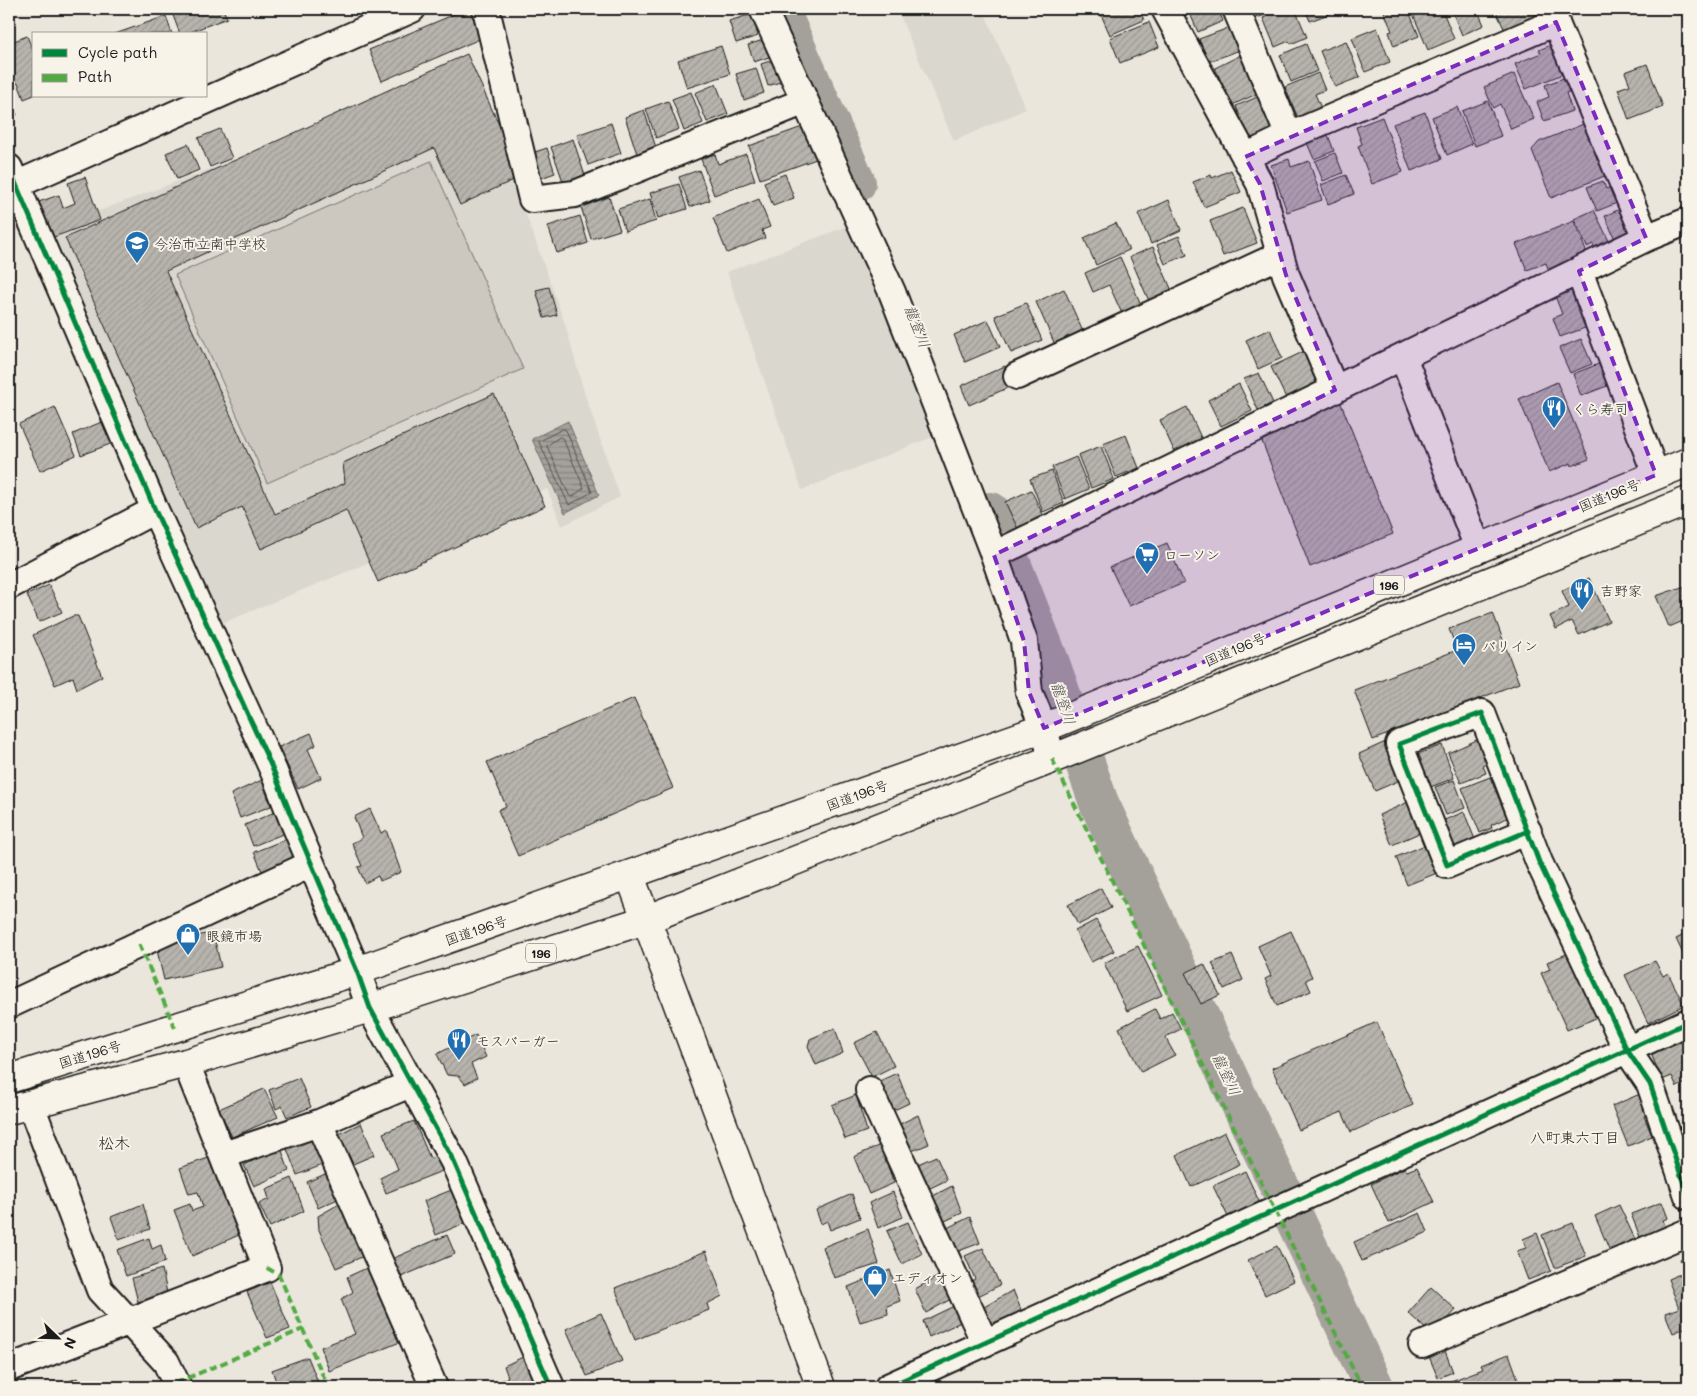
<svg xmlns="http://www.w3.org/2000/svg" width="1697" height="1396" font-family="Mali,'Klee One',sans-serif">
  <style>
    .built { fill: #dad7ce }
    .pitch { fill: #ccc8c0; stroke: #74726e }
    .water { fill: url(#water-rules); stroke: #6d6c68 }
    .lines { fill: none; stroke-linecap: round; stroke-linejoin: round }
    .shore { stroke: #52514e; stroke-width: 1 }
    .river { stroke: #a3a19a; stroke-width: 40 }
    .building { fill: url(#building-hatch); stroke: #1c1c1c }
    .minor-casing { stroke: #1c1c1c; stroke-width: 30 }
    .tertiary-casing { stroke: #1c1c1c; stroke-width: 31 }
    .trunk-casing { stroke: #1c1c1c; stroke-width: 31 }
    .minor { stroke: #f7f3e8; stroke-width: 26 }
    .tertiary { stroke: #f7f3e8; stroke-width: 28 }
    .trunk { stroke: #f7f3e8; stroke-width: 28 }
    .quiet { stroke: #52a943; stroke-width: 4; stroke-dasharray: 8 4; stroke-linecap: butt }
    .cycleway-casing { stroke: #f7f3e8; stroke-width: 8 }
    .cycleway { stroke: #00873e; stroke-width: 5 }
    .marked { fill: #7b2cbf; fill-opacity: 0.2; stroke: #7b2cbf; stroke-width: 4; stroke-dasharray: 10 6; stroke-linejoin: round }
    .labels { text-anchor: middle; dominant-baseline: central; stroke-width: 4; stroke-linejoin: round; paint-order: stroke }
    .shield { fill: #f7f3e8; stroke: #5e5c59; stroke-width: 1 }
    .shield-label { font-size: 12px; font-weight: bold; fill: #1c1c1c }
    .poi-label { font-size: 14px; fill: #1c1c1c; stroke: #f7f3e8; text-anchor: start }
    .street-label { font-size: 14px; fill: #1c1c1c; stroke: #f7f3e8 }
    .water-label { font-size: 15px; font-style: italic; fill: #52514e; stroke: #f7f3e8 }
    .neighbourhood-label { font-size: 15px; fill: #1c1c1c; stroke: #f7f3e8 }
    .quarter-label { font-size: 16px; fill: #1c1c1c; stroke: #f7f3e8 }
  </style>
  <defs>
    <pattern id="water-rules" width="6" height="5" patternUnits="userSpaceOnUse" patternTransform="scale(1.25)"><rect width="6" height="5" fill="#a3a19a"/><path d="M0 2.5h6" fill="none" stroke="#84827d"/></pattern>
    <pattern id="building-hatch" width="6" height="6" patternUnits="userSpaceOnUse" patternTransform="scale(1.25)"><rect width="6" height="6" fill="#b6b4ac"/><path d="M-1 1l2-2M0 6l6-6M5 7l2-2" fill="none" stroke="#9c9a93"/></pattern>
  </defs>
  <rect width="100%" height="100%" fill="#eae6dc"/>
  <filter id="ink" filterUnits="userSpaceOnUse"><feTurbulence type="fractalNoise" baseFrequency=".02" numOctaves="2"/><feDisplacementMap in="SourceGraphic" scale="10" xChannelSelector="R" yChannelSelector="G"/><feConvolveMatrix kernelMatrix="1 2 1 2 8 2 1 2 1" color-interpolation-filters="sRGB"/></filter>
  <g filter="url(#ink)">
    <path class="built" d="M897,9H983L1026,109L954,141Z
      M474,69L565,324L584,392L620,497L562,526L547,489L218,625L46,231Z
      M850,225L937,435L802,490L727,272Z"/>
    <path class="pitch" d="M431,161L523,369L267,483L175,275Z"/>
    <path class="water" d="M568,421L599,495L565,513L532,439Z"/>
    <g class="lines">
      <path class="shore" d="M563,429L566,430L592,492L569,505L539,442Z
        M560,437L563,439L584,488L572,497L569,495L547,446Z"/>
      <path class="river" d="M779,9L856,183
        M991,512L1051,666L1099,803L1374,1387"/>
    </g>
    <path class="building" d="M174,9H223L227,18L185,34H180L171,10Z
      M467,9H469L482,38L382,81L369,50Z
      M1102,9H1139L1144,20L1110,35L1099,10Z
      M1188,9H1218L1223,21L1198,32Z
      M1254,9H1279L1257,18Z
      M1285,9H1295L1307,37L1291,44L1289,41L1275,47L1263,18Z
      M1305,9H1332L1334,12L1310,21Z
      M1335,9H1352L1338,15Z
      M1383,9H1408L1419,36L1394,46L1389,32L1392,31Z
      M1426,9H1442L1454,39L1428,50L1413,14Z
      M1451,9H1477L1484,25L1462,35Z
      M1495,9H1534L1539,21L1507,35Z
      M752,14L758,36L736,43L729,21Z
      M166,16L172,34H115Z
      M1149,22L1159,47L1120,63L1110,38Z
      M1231,27L1240,50L1208,62L1199,39Z
      M1377,28L1390,62L1365,72L1352,38Z
      M27,36L34,53V95L24,99L18,83L9,87V43Z
      M769,38L775,55L754,62L748,45Z
      M1346,41L1360,77L1335,87L1320,51Z
      M1306,44L1317,71L1291,82L1280,55Z
      M1553,44L1565,73L1526,89L1515,64L1541,53L1539,50Z
      M721,46L730,74L687,88L678,60Z
      M467,54L522,176L460,205L434,148L166,271L275,514L345,483L343,463L494,394L545,506L378,582L346,510L261,549L242,507L196,528L65,238Z
      M1241,55L1259,93L1232,105L1215,68Z
      M779,58L786,80L768,86L761,64Z
      M1647,64L1663,107L1629,120L1618,89L1630,85L1625,72Z
      M756,68L764,93L744,100L736,74Z
      M1318,73L1325,90L1315,94L1321,108L1298,118L1285,87Z
      M1514,74L1534,119L1511,129L1500,104L1493,108L1484,87Z
      M1566,77L1571,91L1566,93L1572,111L1544,121L1537,102L1549,97L1545,85Z
      M716,84L728,114L707,122L695,93Z
      M691,92L703,123L684,131L672,99Z
      M9,96L17,115L9,118Z
      M1260,96L1274,130L1249,140L1236,106Z
      M668,101L679,129L656,138L646,109Z
      M1488,101L1501,136L1475,146L1462,111Z
      M1457,107L1472,144L1447,155L1432,117Z
      M644,110L657,151L638,157L625,117Z
      M1425,112L1442,159L1411,171L1393,124Z
      M1382,117L1403,172L1372,184L1358,146L1362,144L1356,127Z
      M611,123L621,153L588,165L577,135Z
      M1586,123L1607,175L1551,198L1532,150L1539,142Z
      M808,125L819,158L760,179L749,146Z
      M220,129L232,158L210,167L198,138Z
      M1328,135L1334,151L1314,159L1307,143Z
      M573,139L586,179L565,187L551,147Z
      M188,144L199,170L177,179L166,153Z
      M547,148L555,173L541,178L532,153Z
      M1335,153L1343,173L1323,181L1315,161Z
      M715,154L718,164L746,154L755,180L714,195L701,159Z
      M1289,159L1291,167L1309,161L1322,200L1287,212L1271,165Z
      M699,170L710,200L690,207L679,177Z
      M1231,170L1241,192L1204,207L1193,182L1211,175L1212,178Z
      M785,174L794,198L773,206L764,182Z
      M1346,175L1354,194L1328,204L1321,185Z
      M85,177L100,220L43,241L30,205L59,195L63,208L75,203L68,183Z
      M1603,181L1606,189L1616,185L1622,201L1597,211L1587,187Z
      M679,184L687,209L658,218L650,193Z
      M609,197L620,230L591,239L581,207Z
      M650,199L656,221L625,231L618,209Z
      M759,199L770,227L762,230L765,238L727,253L713,218Z
      M1169,200L1181,230L1151,244L1138,214Z
      M1626,206L1638,235L1617,244L1605,216Z
      M1243,208L1257,243L1223,256L1210,221Z
      M1594,210L1611,245L1596,252L1593,244L1587,247L1574,219Z
      M580,216L588,243L557,253L548,226Z
      M1574,221L1588,256L1549,271L1546,263L1527,270L1516,244Z
      M1116,223L1129,250L1096,265L1084,238Z
      M1179,236L1187,255L1165,264L1157,245Z
      M1153,247L1172,291L1149,301L1130,257Z
      M1120,257L1143,309L1124,318L1109,285L1093,292L1085,273Z
      M549,287L557,315L544,318L536,290Z
      M1580,287L1593,325L1560,337L1553,318L1562,314L1555,296Z
      M1064,289L1084,334L1056,347L1036,302Z
      M1026,303L1042,340L1011,353L995,316Z
      M988,320L1000,347L965,362L954,335Z
      M1270,329L1282,358L1258,369L1246,340Z
      M1581,339L1592,364L1570,373L1559,348Z
      M1305,351L1320,382L1286,398L1271,367Z
      M1606,361L1615,383L1581,396L1573,374Z
      M1005,366L1014,385L969,405L961,386Z
      M1259,373L1273,403L1258,410L1244,379Z
      M1557,382L1589,459L1572,466L1571,463L1549,472L1519,399Z
      M1239,384L1252,411L1221,426L1208,400Z
      M1340,401L1393,534L1310,567L1260,436Z
      M55,407L76,455L40,471L19,424Z
      M1187,407L1203,442L1176,455L1160,420Z
      M104,421L113,443L81,455L73,434Z
      M1126,435L1139,468L1116,477L1103,444Z
      M1101,446L1114,479L1091,488L1078,455Z
      M1076,457L1089,489L1065,499L1052,467Z
      M1052,471L1064,503L1043,512L1030,479Z
      M1031,490L1045,519L1019,531L1005,502Z
      M1167,543L1184,583L1129,606L1110,567Z
      M1589,578L1609,621L1579,635L1572,621L1556,629L1550,616L1569,607L1562,591Z
      M49,585L62,612L39,622L27,595Z
      M1685,586L1688,597V619L1669,627L1656,596Z
      M1493,613L1519,683L1373,740L1354,690L1457,650L1449,629Z
      M73,616H78L102,676L77,689L73,677L55,685L33,635Z
      M634,698L673,788L518,856L498,810L506,806L487,762Z
      M311,733L316,745L308,749L321,778L298,789L279,747Z
      M1479,739L1489,763L1483,766L1486,773L1461,783L1448,753Z
      M1390,740L1404,773L1396,777L1398,781L1375,791L1359,754Z
      M1442,745L1454,778L1428,788L1415,755Z
      M1490,777L1507,818L1491,825L1492,828L1480,833L1462,788Z
      M262,780L271,806L240,818L231,794Z
      M1454,780L1465,808L1446,815L1435,787Z
      M1413,800L1426,830L1392,845L1379,815Z
      M370,809L381,833L386,830L401,872L380,881L378,876L365,883L358,867L362,866L352,843L362,838L354,817Z
      M277,811L285,833L253,846L245,825Z
      M1464,812L1476,842L1454,852L1442,821Z
      M289,838L297,860L264,876L254,852Z
      M1430,843L1442,871L1407,885L1396,857Z
      M1101,888L1111,908L1078,925L1068,905Z
      M1096,920L1114,951L1091,962L1075,931Z
      M1291,931L1312,977L1306,980L1311,991L1277,1006L1265,979L1271,976L1258,946Z
      M213,932L221,967L164,980L156,946Z
      M1688,933V959L1686,960L1676,939Z
      M1138,946L1162,995L1127,1011L1104,963Z
      M1569,953L1583,987L1588,984L1601,1016L1567,1030L1541,973L1550,969L1547,962Z
      M1232,955L1243,980L1224,989L1212,963Z
      M1655,961L1663,976L1668,973L1684,1005L1648,1023L1625,975Z
      M1204,964L1220,995L1201,1004L1185,973Z
      M1688,990V1005L1683,993Z
      M1155,1009L1160,1019L1172,1012L1181,1029L1165,1037L1175,1055L1141,1072L1119,1028Z
      M1377,1022L1413,1105L1351,1132L1342,1112L1299,1130L1272,1068Z
      M835,1028L843,1053L816,1065L808,1046L810,1039Z
      M877,1032L894,1066L872,1077L854,1043Z
      M476,1035L486,1057L471,1064L477,1078L465,1084L459,1076L447,1075L437,1054Z
      M1688,1035V1082L1677,1087L1672,1076L1662,1080L1650,1051Z
      M897,1073L909,1103L888,1113L875,1083Z
      M299,1078L311,1107L287,1117L282,1106L276,1109L269,1090Z
      M264,1089L278,1117L232,1137L219,1109Z
      M1640,1094L1648,1115L1644,1116L1652,1136L1628,1146L1612,1106Z
      M856,1095L867,1131L845,1139L832,1105Z
      M918,1115L929,1144L907,1153L896,1126Z
      M414,1121L430,1158L438,1157L442,1171L386,1193L380,1178L398,1169L383,1133Z
      M361,1123L374,1155L353,1164L339,1134Z
      M1225,1132L1240,1164L1191,1187L1177,1155Z
      M314,1133L325,1164L297,1175L285,1144Z
      M880,1145L894,1183L869,1194L854,1157Z
      M281,1148L289,1171L254,1186L244,1165Z
      M214,1156L241,1234L192,1256L174,1210L190,1204L192,1211L203,1207L198,1192L189,1194L180,1168Z
      M936,1156L947,1180L928,1189L918,1164Z
      M1417,1167L1434,1202L1389,1223L1371,1184L1404,1168L1407,1171Z
      M332,1171L342,1197L318,1208L307,1182Z
      M1245,1171L1263,1210L1232,1225L1213,1186Z
      M292,1178L304,1211L270,1227L259,1204L269,1199L266,1189Z
      M952,1186L962,1213L945,1221L933,1196Z
      M454,1189L465,1223L436,1235L424,1201Z
      M893,1192L903,1217L878,1228L869,1203Z
      M852,1194L860,1218L830,1230L827,1221L821,1224L816,1210Z
      M1662,1202L1668,1218L1663,1220L1666,1229L1642,1242L1631,1214Z
      M341,1203L364,1256L336,1268L319,1230L318,1216Z
      M143,1204L150,1229L119,1240L111,1217Z
      M1619,1205L1635,1239L1625,1243L1627,1249L1612,1256L1595,1216Z
      M1420,1213L1428,1232L1362,1261L1354,1242Z
      M970,1217L980,1243L956,1252L947,1228Z
      M908,1222L922,1254L902,1264L887,1231Z
      M1573,1223L1586,1256L1555,1268L1542,1235Z
      M868,1229L879,1264L834,1278L823,1247Z
      M1537,1233L1551,1271L1528,1280L1517,1251L1526,1248L1523,1239Z
      M447,1235L455,1254L396,1279L387,1261Z
      M149,1238L152,1249L161,1245L165,1262L126,1276L117,1250Z
      M1277,1246L1294,1281L1265,1295L1248,1260Z
      M983,1248L1000,1285L976,1297L969,1283L975,1279L965,1256Z
      M706,1251L722,1296L707,1304L709,1310L635,1340L615,1288Z
      M1688,1256V1327L1673,1333L1665,1313L1679,1308L1668,1279L1685,1272L1680,1259Z
      M373,1265L405,1340L329,1371L321,1347L355,1334L341,1299L353,1292L347,1277Z
      M162,1269L167,1293L138,1302L132,1278Z
      M890,1270L900,1301L887,1306L888,1314L860,1322L848,1287Z
      M939,1276L951,1299L926,1313L915,1289Z
      M270,1282L290,1329L267,1338L247,1292Z
      M1431,1287L1456,1310L1436,1332L1428,1331L1408,1313Z
      M1013,1290L1024,1317L989,1333L979,1310Z
      M954,1306L961,1322L929,1337L923,1321Z
      M601,1313L622,1361L587,1376L566,1329Z
      M1444,1348L1453,1372L1438,1378L1428,1354Z
      M1509,1354L1521,1387H1445L1443,1384L1483,1369L1481,1365Z
      M527,1355L539,1387H489L508,1377L504,1366Z
      M308,1357L320,1387H278L272,1370Z
      M77,1378L81,1387H55Z"/>
    <g class="lines">
      <defs>
        <path id="minor" d="M486,9L532,199L575,194L805,101
          M763,9L892,292L994,555L1024,641L1029,692L1044,728L1052,759
          M1165,9L1260,184L1286,275L1335,390
          M1236,9L1289,136L1556,22
          M1550,9L1646,238
          M1245,157L1289,136
          M9,168L155,510L274,772L292,818L357,971L370,1008L454,1162L551,1387
          M9,188L412,9
          M1579,271L1656,475
          M1403,357L1478,548
          M1017,376L1280,255
          M994,555L1646,238L1688,221
          M9,586L155,510
          M1528,831L1447,865L1399,744L1482,713L1539,862L1627,1050L1650,1084L1688,1196
          M9,1005L311,864
          M869,1090L985,1343
          M31,1105L100,1290L166,1362L178,1387
          M319,1123L434,1387
          M224,1155L319,1123L410,1084
          M1422,1345L1688,1232
          M9,1368L267,1268L186,1063
          M888,1387L1688,1022"/>
        <path id="tertiary" d="M630,876L821,1387"/>
        <path id="trunk" d="M9,1079L357,971L1044,728L1688,462
          M9,1110L186,1063L370,1008L645,920L1052,759L1688,501"/>
      </defs>
      <use href="#minor" class="minor-casing"/>
      <use href="#tertiary" class="tertiary-casing"/>
      <use href="#trunk" class="trunk-casing"/>
      <use href="#minor" class="minor"/>
      <use href="#tertiary" class="tertiary"/>
      <use href="#trunk" class="trunk"/>
      <path class="quiet" d="M1052,759L1362,1387
        M139,944L175,1028
        M267,1268L279,1275L328,1387
        M176,1383L303,1329"/>
      <defs>
        <path id="cycleway" d="M9,168L155,510L274,772L292,818L357,971L370,1008L454,1162L551,1387
          M1528,831L1447,865L1399,744L1482,713L1539,862L1627,1050L1650,1084L1688,1196
          M888,1387L1688,1022"/>
      </defs>
      <use href="#cycleway" class="cycleway-casing"/>
      <use href="#cycleway" class="cycleway"/>
    </g>
  </g>
  <path class="marked" d="M1556,22L1646,238L1579,271L1656,475L1044,728L1029,692L1024,641L994,555L1335,390L1286,275L1260,184L1245,157Z"/>
  <defs>
    <symbol id="school-pin" viewBox="-11 -11 22 30"><path d="M0 17L-7.5 6A9.5 9.5 0 1 1 7.5 6Z" fill="#1f6fb2" stroke="#f7f3e8"/><path d="M0-5L7-2L0 1L-7-2ZM-4 1L0 2.5L4 1V4Q0 6-4 4Z" fill="#fff"/></symbol>
    <symbol id="restaurant-pin" viewBox="-11 -11 22 30"><path d="M0 17L-7.5 6A9.5 9.5 0 1 1 7.5 6Z" fill="#1f6fb2" stroke="#f7f3e8"/><path d="M-5-6h1v4h1v-4h1v4h1v-4h1v5L-1.5 .5V6h-2V.5L-5-1ZM5-6V6H3V1.5H1.5Q1.5-4 5-6Z" fill="#fff"/></symbol>
    <symbol id="supermarket-pin" viewBox="-11 -11 22 30"><path d="M0 17L-7.5 6A9.5 9.5 0 1 1 7.5 6Z" fill="#1f6fb2" stroke="#f7f3e8"/><path d="M-6-5.5h2.5l.6 2H6L4.5 2H-2.5L-4.4-4H-6ZM-1.5 3.2a1.3 1.3 0 1 0 .1 0ZM3 3.2a1.3 1.3 0 1 0 .1 0Z" fill="#fff"/></symbol>
    <symbol id="hotel-pin" viewBox="-11 -11 22 30"><path d="M0 17L-7.5 6A9.5 9.5 0 1 1 7.5 6Z" fill="#1f6fb2" stroke="#f7f3e8"/><path d="M-6-4.5h1.5V1H6V5H4.5V3h-9V5H-6ZM-4 0a1.8 1.8 0 1 1 3.6 0ZM.5 0V-2.5h3Q6-2.5 6 0Z" fill="#fff"/></symbol>
    <symbol id="shop-pin" viewBox="-11 -11 22 30"><path d="M0 17L-7.5 6A9.5 9.5 0 1 1 7.5 6Z" fill="#1f6fb2" stroke="#f7f3e8"/><path d="M-5-2.5h2.3a2.7 3.5 0 0 1 5.4 0H5L5.5 6h-11ZM-1.5-2.5h3a1.5 2.3 0 0 0-3 0Z" fill="#fff"/></symbol>
  </defs>
  <g fill-rule="evenodd">
    <use href="#school-pin" x="123" y="229" width="28" height="38"/>
    <use href="#restaurant-pin" x="1540" y="394" width="28" height="38"/>
    <use href="#supermarket-pin" x="1133" y="540" width="28" height="38"/>
    <use href="#restaurant-pin" x="1568" y="576" width="28" height="38"/>
    <use href="#hotel-pin" x="1450" y="631" width="28" height="38"/>
    <use href="#shop-pin" x="174" y="921" width="28" height="38"/>
    <use href="#restaurant-pin" x="445" y="1026" width="28" height="38"/>
    <use href="#shop-pin" x="861" y="1263" width="28" height="38"/>
  </g>
  <g class="labels">
    <g class="shield">
      <rect x="1374" y="575.5" width="30" height="19" rx="4"/>
      <rect x="526" y="943.5" width="30" height="19" rx="4"/>
    </g>
    <g class="shield-label">
      <text x="1389" y="585">196</text>
      <text x="541" y="953">196</text>
    </g>
    <g class="poi-label">
      <text x="154" y="243">今治市立南中学校</text>
      <text x="1572" y="408">くら寿司</text>
      <text x="1164" y="554">ローソン</text>
      <text x="1600" y="590">吉野家</text>
      <text x="1482" y="645">バリイン</text>
      <text x="206" y="935">眼鏡市場</text>
      <text x="476" y="1040">モスバーガー</text>
      <text x="892" y="1277">エディオン</text>
    </g>
    <g class="street-label">
      <text transform="translate(1609 495) rotate(-22)">国道196号</text>
      <text transform="translate(1235 649) rotate(-23)">国道196号</text>
      <text transform="translate(857 795) rotate(-20)">国道196号</text>
      <text transform="translate(476 930) rotate(-19)">国道196号</text>
      <text transform="translate(90 1054) rotate(-17)">国道196号</text>
    </g>
    <g class="water-label">
      <text transform="translate(918 326) rotate(69)">龍登川</text>
      <text transform="translate(1064 703) rotate(71)">龍登川</text>
      <text transform="translate(1227 1074) rotate(65)">龍登川</text>
    </g>
    <g class="neighbourhood-label">
      <text x="1575" y="1137">八町東六丁目</text>
    </g>
    <g class="quarter-label">
      <text x="114" y="1142">松木</text>
    </g>
  </g>
  <rect width="1697" height="1396" fill="none" stroke="#f7f3e8" stroke-width="30"/>
  <rect x="15" y="15" width="1667" height="1366" fill="none" stroke="#1c1c1c" stroke-width="2" filter="url(#ink)"/>
  <rect x="32" y="32" width="175" height="65" fill="#f7f3e8" stroke="#9f9d96"/>
  <rect x="42" y="49" width="25" height="8" fill="#00873e" stroke="#9f9d96"/>
  <text x="78" y="58" font-size="15" fill="#1c1c1c">Cycle path</text>
  <rect x="42" y="74" width="25" height="8" fill="#52a943" stroke="#9f9d96"/>
  <text x="78" y="82" font-size="15" fill="#1c1c1c">Path</text>
  <g transform="translate(58 1338) rotate(113)" stroke="#f7f3e8" stroke-width="4" paint-order="stroke">
  <path d="M0-4L9 19L0 12L-9 19Z" fill="#1c1c1c"/>
  <text y="-8" font-size="14" font-weight="bold" text-anchor="middle" fill="#1c1c1c">N</text>
  </g>
</svg>
